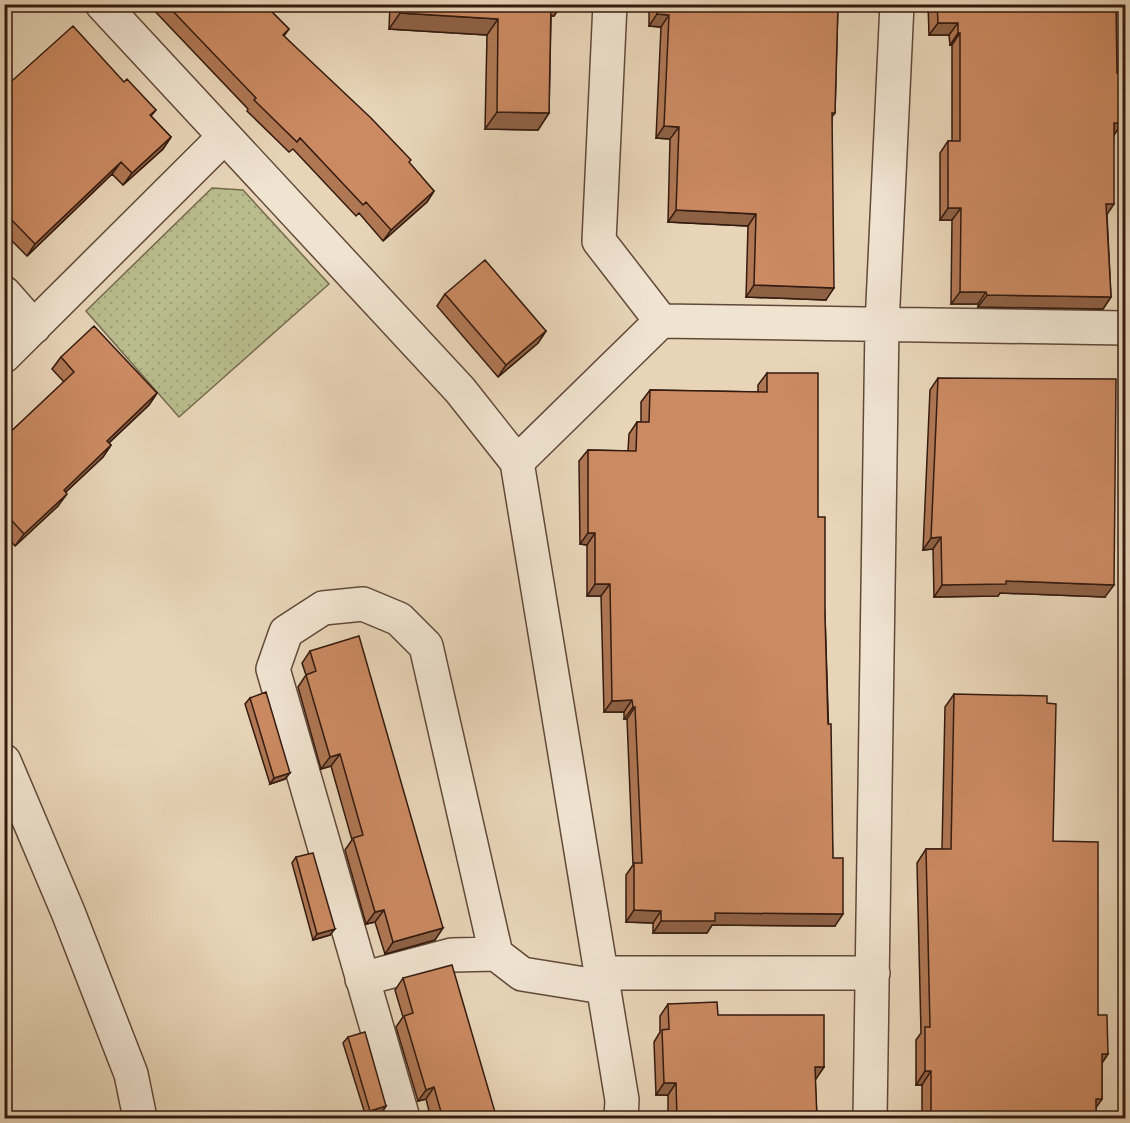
<svg xmlns="http://www.w3.org/2000/svg" width="1130" height="1123" font-family="'Sorts Mill Goudy',serif">
  <style>
    .park { fill: url(#park-dots); stroke: #766b4e; stroke-width: 1.5 }
    .lines { fill: none; stroke-linecap: round; stroke-linejoin: round }
    .minor-casing { stroke: #614939; stroke-width: 36 }
    .minor { stroke: #f0e4d1; stroke-width: 33 }
    .wall { fill: #af7754; stroke: #341a0f; stroke-width: 1.5 }
    .shaded-wall { fill: #8e6145; stroke: #341a0f; stroke-width: 1.5 }
    .building { fill: #cb8a62; stroke: #341a0f; stroke-width: 1.5 }
  </style>
  <defs>
    <pattern id="park-dots" width="8" height="8" patternUnits="userSpaceOnUse" patternTransform="scale(1.5)"><rect width="8" height="8" fill="#b9bc8d"/><path d="M2 2h.1M6 6h.1" fill="none" stroke="#a0a178" stroke-width="1.8" stroke-linecap="round"/></pattern>
  </defs>
  <rect width="100%" height="100%" fill="#e8d5b8"/>
  <filter id="stains"><feTurbulence type="fractalNoise" baseFrequency=".00333" numOctaves="4"/><feColorMatrix values="0 0 0 0 .2 0 0 0 0 .09 0 0 0 0 .02 0 0 0 .5 -.17"/></filter>
  <radialGradient id="worn" r=".72"><stop offset=".6" stop-color="#630" stop-opacity="0"/><stop offset="1" stop-color="#630" stop-opacity=".3"/></radialGradient>
  <path class="park" d="M212,188L243,190L329,284L179,417L86,311Z"/>
  <g class="lines">
    <defs>
      <path id="minor" d="M102,4L460,390L517,462L622,1100L621,1118
        M610,4L599,241L661,321
        M4,293L34,327
        M4,356L223,138
        M517,462L661,321L1126,328
        M4,761L68,912L131,1074L140,1118
        M601,973H873
        M362,979L452,955L496,954
        M403,1118L273,669L286,632L323,608L363,604L399,619L426,646L496,954L522,974L603,987
        M870,1118L882,325L897,4"/>
    </defs>
    <use href="#minor" class="minor-casing"/>
    <use href="#minor" class="minor"/>
  </g>
  <path class="wall" d="M148,4H264L289,29L284,36L409,163L434,191L427,202L383,241L359,213L356,216L293,149L289,152L247,111L248,109Z
    M390,4H562L554,16H551L549,113L538,130L485,129L487,35L389,29Z
    M649,4H838L835,113L832,117L826,300L746,297L748,226L668,222L670,139L656,138L661,27L649,26Z
    M928,4H1116L1117,73L1122,123L1114,135L1107,215L1111,297L1103,309L978,307V304H951L952,220H940V153L948,141H952V45H950L949,35H929Z
    M124,82L156,110L151,116L171,137L163,149L123,185L112,174L27,256L4,233V88Z
    M445,294L546,331L538,343L498,377L437,306Z
    M61,357L157,393L149,405L109,443L111,445L103,457L66,492L58,506L15,546L4,533V438L64,382L52,369Z
    M767,373L818,517L825,616L835,926L712,925L707,933H653V923L626,922V875L633,865L627,719H624V712H604L601,596H587V545L580,544L579,461L588,450L628,451L629,434L637,422H641V402L650,390L758,392V385Z
    M938,378L1105,597L1000,593L998,596L934,597L933,549L923,550L930,390Z
    M310,651L435,940L385,954L375,922L366,924L345,850L352,840L331,766L321,769L298,687L306,675L302,663Z
    M954,694L1053,841L1108,1054L1102,1063V1099L1096,1107V1119H922V1085H916V1040L921,1033L917,863L926,849H942L945,707Z
    M250,698L285,779L270,784L245,704Z
    M296,857L330,935L313,940L292,863Z
    M403,978L497,1119H431L426,1099L418,1101L396,1027L403,1017L395,990Z
    M668,1004L718,1015L824,1067L815,1079L817,1119H668V1095H656L654,1042L660,1032V1016Z
    M348,1037L386,1106L382,1112L366,1117L343,1043Z"/>
  <path class="shaded-wall" d="M548,4H562L554,16L540,15Z
    M400,13L498,19L487,35L389,29Z
    M657,14L669,15L661,27L649,26Z
    M938,23H958L949,35H929Z
    M958,33H960L952,45H950Z
    M497,112L549,113L538,130L485,129Z
    M1114,123H1122L1114,135Z
    M664,126L679,127L670,139L656,138Z
    M171,137L163,149L123,185L132,173Z
    M121,162L112,174L27,256L35,244Z
    M434,191L427,202L383,241L391,230Z
    M1106,204H1114L1106,216Z
    M948,208H961L952,220H940Z
    M676,210L756,214L748,226L668,222Z
    M754,285L834,288L826,300L746,297Z
    M960,292H986L978,304H951Z
    M987,295L1111,297L1103,309L978,307Z
    M546,331L538,343L498,377L506,365Z
    M157,393L149,405L98,453L107,441Z
    M111,445L103,457L55,502L64,490Z
    M67,494L58,506L15,546L24,534Z
    M588,533H595L587,545L580,544Z
    M941,537L933,549L923,550L931,538Z
    M1006,581L1114,585L1105,597L1000,593L998,596L934,597L942,585Z
    M595,584H610L601,596H587Z
    M632,700L624,712H604L612,701Z
    M633,707H635L627,719H624Z
    M340,754L331,766L321,769L330,757Z
    M290,773L285,779L270,784L274,778Z
    M384,910L375,922L366,924L375,912Z
    M634,910L661,911L653,923L626,922Z
    M715,913L843,914L835,926L712,925L707,933H653L661,921Z
    M443,928L435,940L385,954L393,942Z
    M335,929L330,935L313,940L317,934Z
    M1102,1054H1108L1099,1067Z
    M815,1067H824L816,1079H806Z
    M925,1071H931L922,1085H916Z
    M664,1083H676L668,1095H656Z
    M434,1087L426,1099L418,1101L426,1090Z
    M1096,1099H1102L1093,1112Z
    M386,1106L382,1112L366,1117L370,1111Z"/>
  <path class="building" d="M166,4H264L289,29L283,35L371,118L411,160L409,162L434,191L391,230L366,202L363,205L300,138L297,142L254,100L256,98Z
    M400,4H551L549,113L497,112L498,19L400,13Z
    M658,4H838L835,113H832L834,288L754,285L756,214L676,210L679,127L664,126L669,15L657,14Z
    M937,4H1116L1117,73H1122V123H1114V204H1106L1111,297L987,295L986,292H960L961,208H948V141H960V33H958V23H938Z
    M73,26L124,82L127,79L156,110L150,115L171,137L132,173L121,162L35,244L4,212V88Z
    M485,260L546,331L506,365L445,294Z
    M94,326L157,393L107,441L111,445L64,490L67,494L24,534L4,512V438L74,372L61,357Z
    M767,373H818V517H825V616L828,724H831L833,858H843V914L715,913V921H661V911L634,910V863H642L635,707H633L632,700L612,701L610,584H595V533H588V450L636,451L637,422H649L650,390L767,392Z
    M938,378L1116,379L1114,585L1006,581V584L942,585L941,537L931,538Z
    M359,636L443,928L393,942L384,910L375,912L353,838L363,835L340,754L330,757L306,675L316,671L310,651Z
    M266,692L290,773L274,778L250,698Z
    M954,694L1047,696V703L1056,704L1053,841L1098,842V1015H1107L1108,1054H1102V1099H1096V1119H931V1071H925V1027H930L926,849H951Z
    M313,853L335,929L317,934L296,857Z
    M452,965L497,1119H443L434,1087L426,1090L404,1016L413,1013L403,978Z
    M717,1002L718,1015H824V1067H815L817,1119H677L676,1083H664L662,1030L669,1029L668,1004Z
    M365,1032L386,1106L370,1111L348,1037Z"/>
  <rect width="1130" height="1123" fill="none" stroke="#e8d5b8" stroke-width="24"/>
  <rect x="6" y="6" width="1118" height="1111" fill="none" stroke="#341a0f" stroke-width="3"/>
  <rect x="12" y="12" width="1106" height="1099" fill="none" stroke="#341a0f" stroke-width="1.5"/>
  <rect width="100%" height="100%" filter="url(#stains)"/>
  <rect width="100%" height="100%" fill="url(#worn)"/>
</svg>
